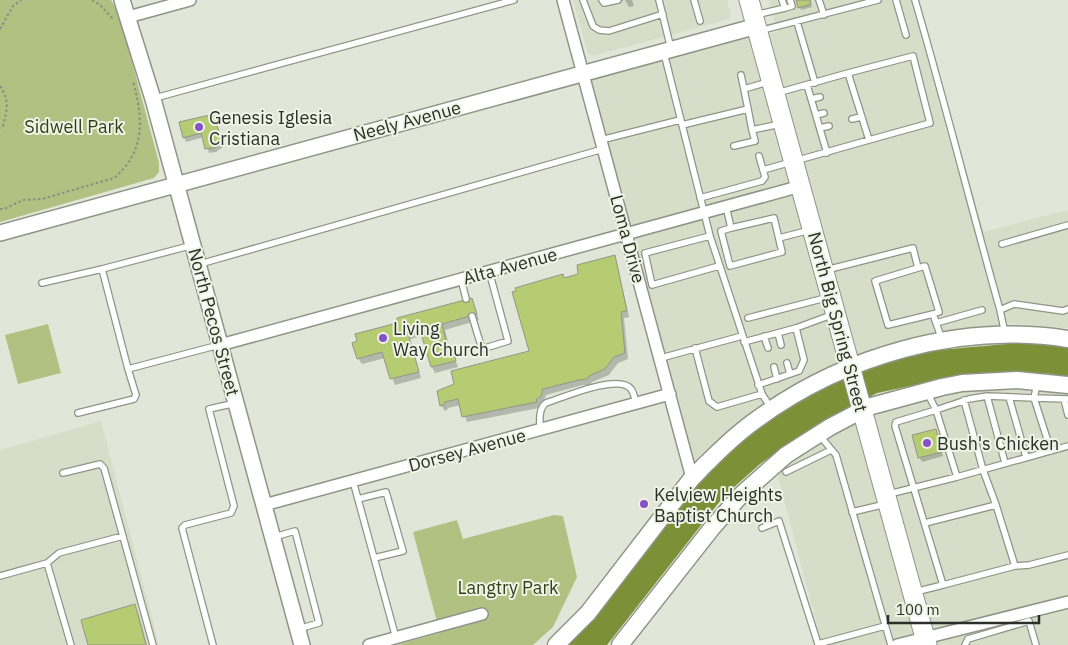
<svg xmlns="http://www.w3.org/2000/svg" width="1068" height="645" font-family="'IBM Plex Sans',sans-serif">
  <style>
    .built { fill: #d7ddc8 }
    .green { fill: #b0c182 }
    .water { fill: #7c9137 }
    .shadow { fill: #0003 }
    .building { fill: #b5cc72; stroke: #929789 }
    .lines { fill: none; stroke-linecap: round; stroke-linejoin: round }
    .service-casing { stroke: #909487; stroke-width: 8 }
    .minor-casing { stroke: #909487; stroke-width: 14 }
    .tertiary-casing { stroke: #909487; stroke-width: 18 }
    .secondary-casing { stroke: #909487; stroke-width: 19 }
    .trunk-casing { stroke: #909487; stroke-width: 21 }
    .path { stroke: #8a8d84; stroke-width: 2; stroke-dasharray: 2.5 2.5; stroke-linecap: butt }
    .service { stroke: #fff; stroke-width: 5.5 }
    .minor { stroke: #fff; stroke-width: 11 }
    .tertiary { stroke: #fff; stroke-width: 15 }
    .secondary { stroke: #fff; stroke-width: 16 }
    .trunk { stroke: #fff; stroke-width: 19 }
    .poi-dot { fill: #8651c9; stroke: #eff4e5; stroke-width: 2 }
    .labels { text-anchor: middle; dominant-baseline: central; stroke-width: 4; stroke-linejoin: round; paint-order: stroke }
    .poi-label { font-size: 18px; fill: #2c2e29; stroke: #eff4e5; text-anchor: start }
    .street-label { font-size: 18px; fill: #2c2e29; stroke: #eff4e5 }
    .park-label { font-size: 18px; fill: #353e19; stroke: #eff4e5 }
  </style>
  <rect width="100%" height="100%" fill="#e2e6d8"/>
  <path class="built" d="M573,0H727L731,15L729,19L593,56L588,53Z
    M769,0H918L984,232L1068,210V328L1008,323L1036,358L1068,361V645H822L769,442L701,503L583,73L663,51L778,32Z
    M101,421L159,645H0V450Z"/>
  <path class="green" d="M0,0H111L118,12L123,28L159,163V172L154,178L0,222Z
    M48,324L61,373L18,384L5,335Z
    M554,515L563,516L577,577L553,627L533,645H396L440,633L413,532L457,520L463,539Z"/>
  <path class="water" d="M1018,343L1068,346V377L1045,373H1017L993,372L962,375L877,393L838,414L791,442L760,464L724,496L607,645H566L601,609L659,534L695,483L744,437L800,399L867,369L928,351Z"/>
  <path class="shadow" d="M609,0H632L634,6L629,7L625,0L612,4Z
    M797,0H810L812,7L801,10Z
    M213,115L223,147L216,152L209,153L204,137L186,142L184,137Z
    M614,257L617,263L629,317L624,318L628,359L618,363L609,375L592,382L590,385H583L546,395L544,402L539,408L467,422L461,405L448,408L447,410L445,411L441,405L438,392L530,352L564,279L579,274Z
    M472,299L479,320L445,330L452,358L454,357L458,367L435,373L432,367L423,336L410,339L421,378L395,385L385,358L362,364L358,358L399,324Z
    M935,430L943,456L922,462L919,457Z
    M134,606L138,612L147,645H89Z"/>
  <path class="building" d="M796,0H810L811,4L798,8Z
    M214,114L222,143L214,148L205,149L201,133L183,138L179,122Z
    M615,255L627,311L621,312L625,353L614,357L605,369L589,376L587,379L579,380L543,389L541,396L536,400L537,402L462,417L458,399L445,402L444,405L440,406L437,391L454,384L451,371L529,351L512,292L516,291L515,288L563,274L564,278L578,274L577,265Z
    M472,298L477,314L442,324L450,357L455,356L456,361L431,367L420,330L408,333L419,372L390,379L382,352L357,359L352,343L357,341L355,334L397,323V318Z
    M936,429L942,452L918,458L912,435Z
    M135,604L146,645H88L81,620Z"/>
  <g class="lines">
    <defs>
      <path id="service" d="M583,0L593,26L599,30L609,31L663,14
        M602,0L604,3L618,0
        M659,0L671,49
        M694,0L700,21
        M819,0L824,15
        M896,0L906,35
        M915,0C945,103 971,207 1000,310
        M785,8L792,6L790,0
        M755,15L785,8L782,0
        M797,22L815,83
        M759,31L878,0
        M664,53L710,236L762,394
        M848,73L913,56L930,123L869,140
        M741,75L748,109
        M807,85L827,153
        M744,89L768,82
        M155,98L514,0
        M811,99L820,97
        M816,115L824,113
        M852,119L861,117
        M682,125L748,109L752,130L780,124
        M820,128L829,126
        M601,140L680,120
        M734,146L755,141L752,130
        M763,170L869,140L848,73L777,93
        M700,198L762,181L765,177L759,156
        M726,206L731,228L721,231L730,266L782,252L774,218L731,228
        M710,236L645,253L652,285L719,266
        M779,238L810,230
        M1002,244L1068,225
        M193,245L102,269L128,369L219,345
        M200,264L603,149
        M918,268L925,266L939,312L933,314
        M826,270L913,248L918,268L875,281L888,325L933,314L942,340
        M461,279L466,299
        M42,283L102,269
        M472,316L482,349L508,341L489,271
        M748,318L829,297
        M936,323L982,310
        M778,333L781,345
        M1005,334L1000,310L1014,304L1063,311L1068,309
        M764,336L768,348
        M744,342L796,328L834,314
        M695,348L709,401L717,407L762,394L771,408
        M661,358L742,336
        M787,363L790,374
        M774,367L777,379
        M758,385L799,371L804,360L796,328
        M987,396L1005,463
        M1009,397L1026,457
        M1064,399L1068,415
        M78,413L134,399L136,395L128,369
        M540,430C540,421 538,409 546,403C562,398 619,373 631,389C634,393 635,399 636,404
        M820,436L836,455L891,645
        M1051,451L1034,398L1068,399
        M786,472L831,450
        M63,473L100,464L104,468L153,645
        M957,477L936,410L969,399L987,396L1034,398L1037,384
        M353,481L396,638
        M889,494L957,477L1068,446
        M358,499L386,492L403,551L374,558
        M996,505L1015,566
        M852,512L886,504
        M925,523L996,505L983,470L964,400
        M762,528L779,521L818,644
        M274,537L295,531L319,623L298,629
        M47,563L59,553L123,536
        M0,576L47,563L71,645
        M943,585L1015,566L1029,565L1068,555
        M915,592L943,585L895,426L896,422L936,410L927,392
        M213,645L182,528L185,525L231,513L234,506L209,409L236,403
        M818,645V644L885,626
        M965,645L968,639L1029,621L1036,645"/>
      <path id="minor" d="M563,0L692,478
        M128,17L190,0
        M220,345L801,186
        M264,505L670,394
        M369,645L482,614
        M897,645L1068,602"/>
      <path id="tertiary" d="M122,0L153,99L302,645
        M0,233L757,26"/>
      <path id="secondary" d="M556,645L588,613L692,478C698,473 702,467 708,462C723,447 739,432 756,420C843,356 960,322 1068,339
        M620,645L712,528L742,494L786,455L830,427L868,407L942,387L962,383L1017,380L1068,385"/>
      <path id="trunk" d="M749,0L927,645"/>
    </defs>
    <use href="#service" class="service-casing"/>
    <use href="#minor" class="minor-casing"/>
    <use href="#tertiary" class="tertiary-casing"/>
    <use href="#secondary" class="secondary-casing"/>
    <use href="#trunk" class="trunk-casing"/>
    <path class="path" d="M92,0L100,5L114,20
      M0,29L13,6L21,0
      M0,86C10,101 7,110 3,126L0,128
      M0,209H4L23,200L42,199L114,178C146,151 143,118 133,81"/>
    <use href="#service" class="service"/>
    <use href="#minor" class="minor"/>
    <use href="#tertiary" class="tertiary"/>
    <use href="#secondary" class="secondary"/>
    <use href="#trunk" class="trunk"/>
  </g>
  <g class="poi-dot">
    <circle cx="199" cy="127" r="5"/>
    <circle cx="383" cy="338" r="5"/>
    <circle cx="927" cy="443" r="5"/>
    <circle cx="644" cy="504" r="5"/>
  </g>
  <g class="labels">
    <g class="poi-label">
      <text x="209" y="117">Genesis Iglesia<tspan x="209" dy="21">Cristiana</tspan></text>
      <text x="393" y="328">Living<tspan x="393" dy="21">Way Church</tspan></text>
      <text x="937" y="443">Bush's Chicken</text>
      <text x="654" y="494">Kelview Heights<tspan x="654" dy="21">Baptist Church</tspan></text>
    </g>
    <g class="street-label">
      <text transform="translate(407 121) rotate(-15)">Neely Avenue</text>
      <text transform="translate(628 239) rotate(75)">Loma Drive</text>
      <text transform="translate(510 266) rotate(-15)">Alta Avenue</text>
      <text transform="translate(214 322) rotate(75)">North Pecos Street</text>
      <text transform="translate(838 322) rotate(75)">North Big Spring Street</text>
      <text transform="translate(467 450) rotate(-15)">Dorsey Avenue</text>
    </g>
    <g class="park-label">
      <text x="74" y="126">Sidwell Park</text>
      <text x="508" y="587">Langtry Park</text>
    </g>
  </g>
  <path d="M888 615v8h151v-8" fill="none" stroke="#2c2e29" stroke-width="2.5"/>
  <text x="896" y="615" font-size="15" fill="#2c2e29" stroke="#eff4e5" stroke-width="4" paint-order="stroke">100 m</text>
</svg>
